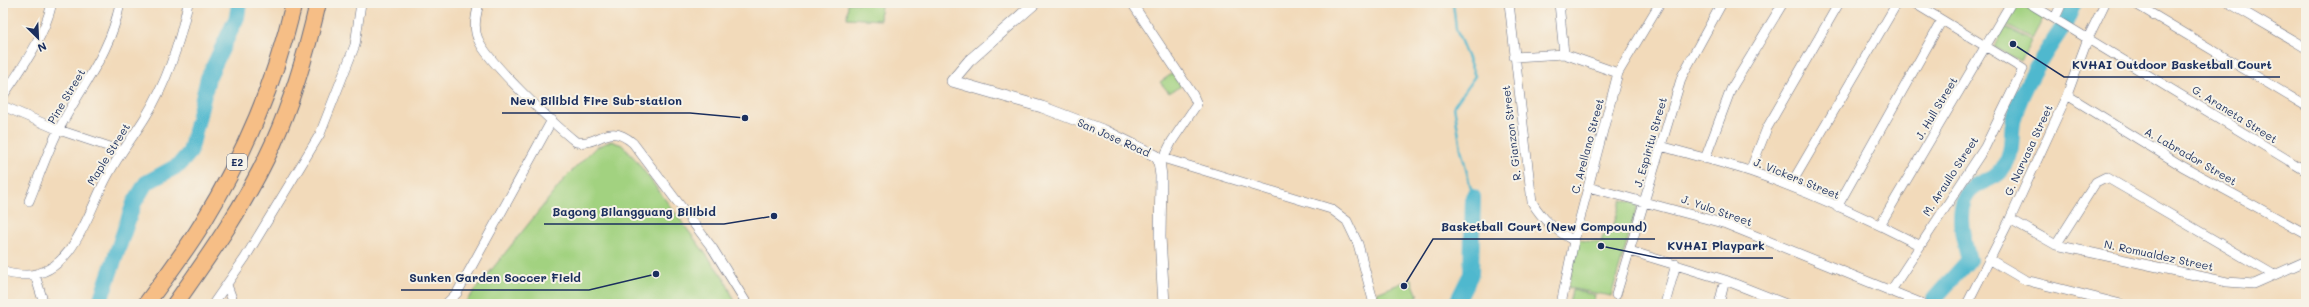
<svg xmlns="http://www.w3.org/2000/svg" width="2309" height="307" font-family="Mali,sans-serif">
  <style>
    .green { fill: #a2d280; stroke: #5e806f }
    .lines { fill: none; stroke-linecap: round; stroke-linejoin: round }
    .stream { stroke: #50b8ce; stroke-width: 2.5 }
    .river { stroke: #50b8ce; stroke-width: 16 }
    .minor-casing { stroke: #666b7e; stroke-width: 10 }
    .tertiary-casing { stroke: #666b7e; stroke-width: 12 }
    .motorway-casing { stroke: #666b7e; stroke-width: 18 }
    .minor { stroke: #fff; stroke-width: 9 }
    .tertiary { stroke: #fff; stroke-width: 11 }
    .motorway { stroke: #f6be86; stroke-width: 16 }
    .labels { text-anchor: middle; dominant-baseline: central; stroke-width: 4; stroke-linejoin: round; paint-order: stroke }
    .shield { fill: #f7f3e8; stroke: #5d6a87; stroke-width: 1 }
    .shield-label { font-size: 10px; font-weight: bold; fill: #1b2f5e }
    .street-label { font-size: 11px; fill: #1b2f5e; stroke: #f7f3e8 }
    .leader { fill: none; stroke: #1b2f5e; stroke-width: 1.5 }
    .callout-dot { fill: #1b2f5e; stroke: #f7f3e8; stroke-width: 1.5 }
    .callout-label { font-size: 12px; text-anchor: middle; font-weight: bold; fill: #1b2f5e; stroke: #f7f3e8; stroke-width: 4; stroke-linejoin: round; paint-order: stroke }
  </style>
  <rect width="100%" height="100%" fill="#f7f3e8"/>
  <filter id="ink" filterUnits="userSpaceOnUse"><feTurbulence type="fractalNoise" baseFrequency=".025" numOctaves="2"/><feDisplacementMap in="SourceGraphic" scale="8" xChannelSelector="R" yChannelSelector="G"/><feConvolveMatrix kernelMatrix="1 2 1 2 8 2 1 2 1" color-interpolation-filters="sRGB"/></filter>
  <filter id="wash" filterUnits="userSpaceOnUse"><feTurbulence type="fractalNoise" baseFrequency=".012" numOctaves="4" result="noise"/><feDisplacementMap in="SourceGraphic" scale="16" xChannelSelector="R" yChannelSelector="G"/><feGaussianBlur stdDeviation="0.9" result="paint"/><feColorMatrix in="noise" values="0 0 0 0 0 0 0 0 0 0 0 0 0 0 0 0 0 1.4 0 .05"/><feComposite in="paint" operator="in"/></filter>
  <g filter="url(#wash)">
    <rect width="100%" height="100%" fill="#f2daba"/>
    <path class="green" d="M848,3H881L880,20L847,18Z
      M2018,3H2023L2045,15L2032,39L2006,25Z
      M2005,27L2031,41L2021,61L1994,47Z
      M1172,74L1181,86L1169,93L1160,82Z
      M611,141L622,145L635,159L725,280L736,304H464L567,176L595,148Z
      M1621,200L1638,204L1611,296L1568,288L1579,240L1601,243L1603,235L1614,224Z
      M1411,279L1418,296L1400,304H1381L1377,293Z
      M1572,290L1595,295L1593,304H1569Z"/>
    <g class="lines">
      <path class="stream" d="M1453,3L1456,29L1475,76L1454,106L1461,149L1473,197"/>
      <path class="river" d="M2066,22L2074,3
        M1934,299L1969,260C1964,241 1957,219 1964,200C1970,182 1989,182 1999,173C2002,170 2004,166 2006,163C2014,150 2010,132 2014,118C2022,87 2045,53 2063,27
        M99,304L134,203L146,183L179,165L190,152L208,78L237,17L239,3
        M1456,304L1471,274L1473,197"/>
    </g>
  </g>
  <g filter="url(#ink)">
    <g class="lines">
      <defs>
        <path id="minor" d="M479,3C476,15 473,28 478,39C487,62 555,125 576,142C600,146 607,121 633,143L713,249L747,304
          M1132,3L1193,95L1197,104L1172,141L1163,159
          M1509,3L1532,202C1543,221 1556,230 1574,241
          M1559,3L1564,54
          M2029,3L2306,171
          M2134,3L2306,106
          M2229,3L2306,48
          M2055,18L2062,3
          M1514,57L1564,54L1618,73
          M2067,95L2182,166L2306,234
          M3,96C23,66 44,38 52,3
          M3,106L59,130L122,151
          M1661,146C1691,155 1722,162 1752,172C1809,192 1865,217 1919,245
          M1156,156L1331,209L1347,221L1358,244L1374,304
          M1705,159L1731,89L1783,3
          M1750,171L1767,128L1839,3
          M1790,186L1897,3
          M1588,187L1726,224L1923,304
          M29,201C39,177 47,152 59,129C81,86 111,53 120,3
          M1837,207L1942,20
          M2010,219L2056,245L2227,282L2254,284L2306,261
          M1880,225L2011,3
          M2056,245L2096,182L2106,177L2274,275
          M1630,251L1725,280L1786,304
          M1989,259L2025,280L2121,304
          M3,271C10,275 19,275 26,275C74,275 89,208 108,175C119,154 134,136 146,116C167,82 180,42 188,3
          M35,275L44,304
          M227,285L234,304
          M1890,292L1985,147L2023,69L1914,3
          M1616,295L1682,76L1722,3
          M213,304L245,258L320,134L355,45L361,3
          M446,304L457,293L552,120
          M1561,304L1574,241L1618,73L1660,3
          M1665,304L1676,264
          M1719,304L1725,280
          M1967,304L2010,219L2067,95L2088,38L2105,3"/>
        <path id="tertiary" d="M1035,3L969,61L952,81L1042,107L1105,131L1156,156L1159,161L1161,176L1160,237L1164,304"/>
        <path id="motorway" d="M146,304C165,278 185,252 202,224C246,152 274,85 294,3
          M175,304C211,253 247,202 273,144C293,99 307,51 318,3"/>
      </defs>
      <use href="#minor" class="minor-casing"/>
      <use href="#tertiary" class="tertiary-casing"/>
      <use href="#motorway" class="motorway-casing"/>
      <use href="#minor" class="minor"/>
      <use href="#tertiary" class="tertiary"/>
      <use href="#motorway" class="motorway"/>
    </g>
  </g>
  <g class="labels">
    <rect class="shield" x="227" y="154" width="20" height="16" rx="3"/>
    <g class="shield-label">
      <text x="237" y="162">E2</text>
    </g>
    <g class="street-label">
      <text transform="translate(66 96) rotate(-59)">Pine Street</text>
      <text transform="translate(1936 108) rotate(-59)">J. Hull Street</text>
      <text transform="translate(2235 114) rotate(32)">G. Araneta Street</text>
      <text transform="translate(1511 133) rotate(-97)">R. Gianzon Street</text>
      <text transform="translate(1114 137) rotate(24)">San Jose Road</text>
      <text transform="translate(1650 142) rotate(-74)">J. Espiritu Street</text>
      <text transform="translate(1587 146) rotate(-75)">C. Arellano Street</text>
      <text transform="translate(2028 150) rotate(-65)">G. Narvasa Street</text>
      <text transform="translate(108 154) rotate(-58)">Maple Street</text>
      <text transform="translate(2191 156) rotate(30)">A. Labrador Street</text>
      <text transform="translate(1950 176) rotate(-57)">M. Araullo Street</text>
      <text transform="translate(1797 178) rotate(22)">J. Vickers Street</text>
      <text transform="translate(1717 210) rotate(19)">J. Yulo Street</text>
      <text transform="translate(2159 255) rotate(12)">N. Romualdez Street</text>
    </g>
  </g>
  <path class="leader" d="M2013 44L2064 77H2280M745 118L690 113H502M774 216L724 224H544M1404 286L1433 239H1655M1601 246L1659 258H1773M656 274L589 290H401"/>
  <g class="callout-dot">
    <circle cx="2013" cy="44" r="4"/>
    <circle cx="745" cy="118" r="4"/>
    <circle cx="774" cy="216" r="4"/>
    <circle cx="1404" cy="286" r="4"/>
    <circle cx="1601" cy="246" r="4"/>
    <circle cx="656" cy="274" r="4"/>
  </g>
  <g class="callout-label">
    <text x="2172" y="69">KVHAI Outdoor Basketball Court</text>
    <text x="596" y="105">New Bilibid Fire Sub-station</text>
    <text x="634" y="216">Bagong Bilangguang Bilibid</text>
    <text x="1544" y="231">Basketball Court (New Compound)</text>
    <text x="1716" y="250">KVHAI Playpark</text>
    <text x="495" y="282">Sunken Garden Soccer Field</text>
  </g>
  <rect width="2309" height="307" fill="none" stroke="#f7f3e8" stroke-width="16"/>
  <g transform="translate(38 38) rotate(156)" stroke="#f7f3e8" stroke-width="3" paint-order="stroke">
  <path d="M0-3L7 15L0 10L-7 15Z" fill="#1b2f5e"/>
  <text y="-6" font-size="11" font-weight="bold" text-anchor="middle" fill="#1b2f5e">N</text>
  </g>
</svg>
